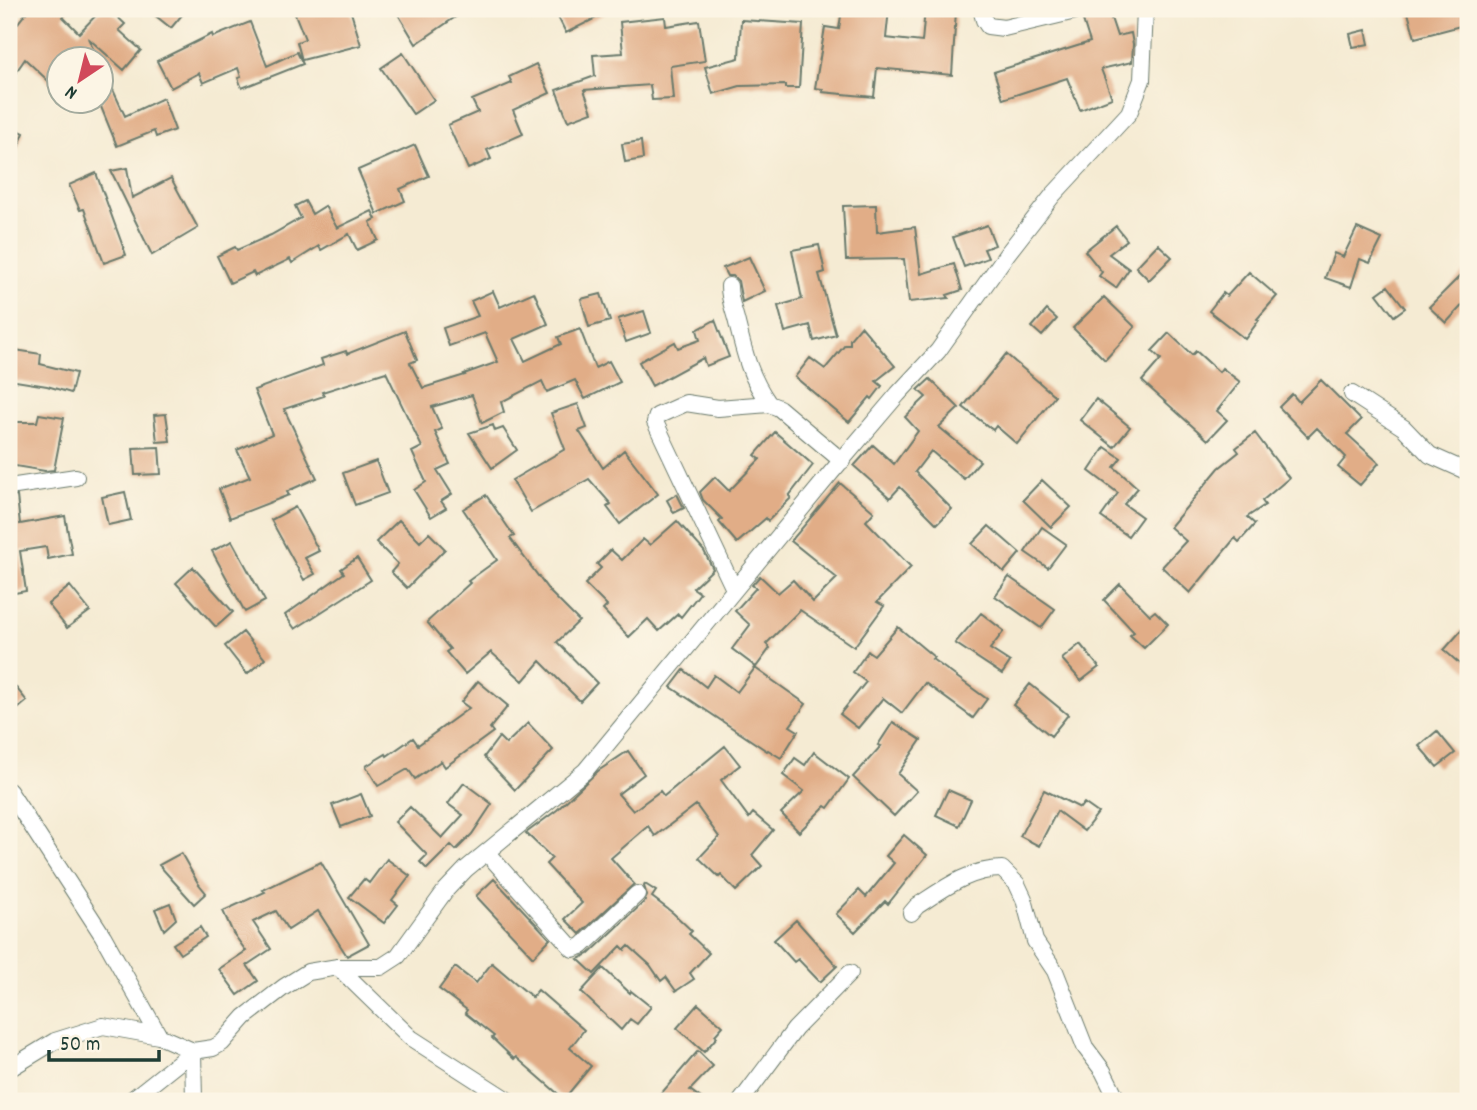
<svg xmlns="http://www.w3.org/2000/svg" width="1477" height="1110" font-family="Dekko,sans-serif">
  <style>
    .building { fill: #e1ad87 }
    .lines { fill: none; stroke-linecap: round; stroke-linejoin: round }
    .minor-casing { stroke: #6a7a6c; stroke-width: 18 }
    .minor { stroke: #fff; stroke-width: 16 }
  </style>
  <rect width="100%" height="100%" fill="#fcf5e5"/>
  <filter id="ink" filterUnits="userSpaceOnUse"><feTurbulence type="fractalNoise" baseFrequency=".0143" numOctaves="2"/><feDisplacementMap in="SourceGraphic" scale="14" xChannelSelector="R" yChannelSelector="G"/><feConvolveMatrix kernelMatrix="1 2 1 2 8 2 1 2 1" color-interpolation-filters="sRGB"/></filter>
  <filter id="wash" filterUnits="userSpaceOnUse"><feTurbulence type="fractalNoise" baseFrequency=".00686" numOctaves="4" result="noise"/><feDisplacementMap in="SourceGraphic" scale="28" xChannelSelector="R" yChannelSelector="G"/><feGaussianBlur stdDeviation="1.57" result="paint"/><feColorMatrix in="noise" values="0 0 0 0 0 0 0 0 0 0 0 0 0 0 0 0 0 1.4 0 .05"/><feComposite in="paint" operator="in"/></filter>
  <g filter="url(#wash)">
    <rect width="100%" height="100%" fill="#f5ebd3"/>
    <g id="blocks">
      <path class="building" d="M29,9H70L63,17L79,33L102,9H109L125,24L119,30L141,50L124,70L88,38L96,55L92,60H61L60,56V92L25,59L9,82V18L17,24Z
        M147,9H187L171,28Z
        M293,9H350L361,45L302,60L297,42L305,39Z
        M395,9H467L416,44Z
        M554,9H614L566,33Z
        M842,9H889L886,38L922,42L925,9L956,11L952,75L877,68L874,97L822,92L823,89L815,88L825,27L839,29Z
        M1095,9H1108L1117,36L1131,33L1133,44L1132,62L1101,69L1112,98L1080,110L1067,78L1003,99L994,72L1090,42L1083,20L1092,16Z
        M1407,9H1468V24L1415,38Z
        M665,17L666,26L699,21L705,61L670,66L673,99L652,100L650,85L584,90L592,112L568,121L556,90L595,76L593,55L623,53L620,22Z
        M741,20L803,24L799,88H786V85L740,86L713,94L705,67L739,58Z
        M250,22L267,66L297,52L303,64L242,88L238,78L241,77L238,68L203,83L199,73L171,88L157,61L212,34L213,37Z
        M1366,30L1369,44L1353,47L1350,34Z
        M403,53L434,100L413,114L381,68Z
        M536,64L550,93L513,110L523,134L487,150L491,159L468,169L448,125L478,112L472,100L512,83L509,77Z
        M102,66L125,116L163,98L175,130L156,137L154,131L117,146L99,102H102Z
        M9,126L24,133L9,170Z
        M641,141L643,159L625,162L622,144Z
        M415,145L429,176L400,189L405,201L377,214L358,170Z
        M127,168L132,198L171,178L198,228L152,255L111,171Z
        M96,173L126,255L104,263L84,209L80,210L69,185Z
        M305,201L312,214L325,206L337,228L372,211L376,219L370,222L378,240L357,250L349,234L321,250L319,246L292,263L290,259L255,276L253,272L230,283L217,256L235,247L237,250L271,235L301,218L295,206Z
        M876,205L877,232L915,227L921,274L954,264L962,290L947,295L949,298L909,302L904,259L846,260L843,206Z
        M987,225L995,245L984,249L988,258L964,267L953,237Z
        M1116,226L1127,240L1109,254L1129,269L1116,288L1099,276L1102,272L1085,251Z
        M1357,228L1382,239L1370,263L1360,259L1351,287L1325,278L1334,253L1343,257Z
        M1158,244L1172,257L1149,280L1136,267Z
        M819,245L825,272L819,274L836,335L814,341L810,325L785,332L778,306L802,299L792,250Z
        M749,257L765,291L742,302L738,281L733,276H727L723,268Z
        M1468,268V299L1446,323L1429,307Z
        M1249,272L1277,296L1257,319L1259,320L1245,339L1209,311L1223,293L1227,296Z
        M1388,286L1405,308L1394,316L1377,294Z
        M493,291L500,307L534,292L548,324L514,339L525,361L561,344L558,337L580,329L595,368L609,361L620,382L585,399L575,380L547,392L542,381L501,402L504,412L482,423L472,395L432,407L442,429L435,432L450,464L437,470L452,494L441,501L446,508L431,517L414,490L426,482L412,452L422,447L386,372L322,392L324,396L284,409L317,478L290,490L287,492L289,495L230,518L219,489L250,477L237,450L272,434L254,390L323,365L321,359L346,351L347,354L405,331L417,360L410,363L423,388L465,375L464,374L498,362L485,333L449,346L443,328L478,316L471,301Z
        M601,294L610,321L589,327L581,299Z
        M1104,297L1135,327L1105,360L1073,328Z
        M1047,310L1057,319L1042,336L1032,327Z
        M644,311L651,333L626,342L618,319Z
        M715,320L729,357L706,366L703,358L652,386L639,362L675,342L678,348L700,340L697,330Z
        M861,326L895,366L876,381L882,386L872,399L870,397L849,422L795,377L810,358L825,369L845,345H850V339Z
        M1169,333L1192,355L1196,351L1219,372L1222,368L1240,382L1217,411L1227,420L1208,440L1142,381L1161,359L1152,351Z
        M9,349L41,354L40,364L76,373L71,393L47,386L9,380Z
        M1006,354L1055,396L1017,444L996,426L993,430L963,407Z
        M930,379L959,408L939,427L980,461L964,479L931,451L915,472L952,509L937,524L900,487L890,498L854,466L873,445L894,464L918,431L905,417L926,397L918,390Z
        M1321,380L1361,420L1347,434L1379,463L1360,485L1338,467L1346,457L1317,428L1308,437L1279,407L1292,394L1299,402Z
        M1096,399L1130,427L1114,447L1080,420Z
        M578,404L587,428L579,431L603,468L624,450L658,494L620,524L607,507L611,504L589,479L531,512L512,480L565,449L551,413Z
        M39,414L64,418L54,470L45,471L9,465V422H37Z
        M166,414L170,441L157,442L154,415Z
        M493,425L495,431L503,428L517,450L492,468L469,433Z
        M775,432L813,465L789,496L791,498L768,521L766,518L737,543L719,522L722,519L703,500L700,492L715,477L729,491L760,459L755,455Z
        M1255,433L1289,478L1262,501L1265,505L1247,517L1255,524L1239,542L1235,538L1190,593L1162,567L1186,541L1170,527L1219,468L1239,452L1236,448Z
        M159,447L161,474L135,475L133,448Z
        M1105,447L1121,458L1114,467L1138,488L1124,504L1142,517L1128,536L1101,517L1118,493L1089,471Z
        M376,461L388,493L355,505L343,473Z
        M1042,480L1071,507L1051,527L1023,500Z
        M840,483L874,512L866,521L911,567L877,602L884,606L854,647L800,610L766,644L770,648L756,667L732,649L750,625L735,611L756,588L752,585L760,576L778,593L793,580L813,602L837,578L791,541Z
        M125,492L131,520L108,525L102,497Z
        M677,494L684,508L674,513L667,500Z
        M486,495L514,536L510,538L550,592L579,621L557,642L597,683L580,701L540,661L523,681L491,652L465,674L446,652L450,649L427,622L470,583L468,581L497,560L463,509Z
        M17,496L20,524L65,516L72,554L48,559L46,547L20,551L26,591L9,594V497Z
        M295,507L319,551L305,558L315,574L304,580L271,520Z
        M399,520L420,542L429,533L445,549L407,588L391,572L398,564L376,542Z
        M677,521L704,551L713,569L693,588L700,593L681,617L678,614L659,631L648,619L629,637L603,610L607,606L585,584L601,568L597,564L611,550L622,560L643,539L650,545Z
        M989,526L1020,553L1004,572L972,544Z
        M1042,527L1066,544L1048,568L1025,552Z
        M232,541L265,601L245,612L212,551Z
        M357,558L371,580L295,629L285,615L344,573L341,569Z
        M193,567L233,612L216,627L176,583Z
        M1009,577L1055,609L1041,628L995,596Z
        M1120,584L1150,615L1155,611L1168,624L1144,648L1130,635L1134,632L1104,600Z
        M70,586L90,611L67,628L48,604Z
        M981,613L1004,631L990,649L1010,662L1002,674L955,643Z
        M1468,623V671L1444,650Z
        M898,627L934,657L932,659L987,699L973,718L925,683L902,713L883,698L858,728L840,714L866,682L853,672L868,651L874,655Z
        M243,632L265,659L247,674L225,646Z
        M1080,644L1099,667L1081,681L1062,659Z
        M755,668L806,704L790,726L798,731L781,758L768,750L767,751L671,687L684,670L706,687L714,675L737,692Z
        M9,679L27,701L9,716Z
        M478,681L508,706L490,728L493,732L445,767L441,761L415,779L408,769L378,786L366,766L386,754L387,756L413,738L418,745L469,708L461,702Z
        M1030,684L1068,715L1051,736L1013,705Z
        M893,722L921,740L898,774L917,791L894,816L853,777L881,746L878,745Z
        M528,723L553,750L515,790L484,757L499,737L506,744Z
        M1437,731L1455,753L1437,767L1419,746Z
        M725,746L740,765L721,780L749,818L753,813L773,830L752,855L762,866L736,891L721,875L719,877L699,858L719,837L696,805L655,836L648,826L611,858L634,884L580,934L565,919L582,903L546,864L552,858L526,833L557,810L598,771L628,751L644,774L618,794L633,811L660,791L664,796Z
        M814,752L849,779L828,808L825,806L799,832L781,813L804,791L783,775L795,758L805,765Z
        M464,783L492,804L472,834L456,850L451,845L427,869L420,862L427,855L395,822L410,807L442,838L463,815L448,804Z
        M948,790L971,800L959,826L936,815Z
        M1044,790L1080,808L1084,803L1098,813L1084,831L1057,811L1039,846L1020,836Z
        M361,794L370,816L341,827L332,805Z
        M904,835L927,855L888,904L885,901L855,932L836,914L859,890L866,897L894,863L886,856Z
        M181,853L198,883L206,893L194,904L159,865Z
        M387,859L410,876L392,900L398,905L384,923L349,897L364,879L369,883Z
        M321,862L369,944L347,956L318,911L288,930L276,911L253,922L271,949L247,965L258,981L238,995L219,969L246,951L233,933L223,911L265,892L263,890Z
        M494,879L550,939L533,957L476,896Z
        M645,884L656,891L652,897L673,913L692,931L689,934L709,953L690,973L694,979L676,991L666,977L661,981L650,965L629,946L625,950L621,946L594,974L578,959L589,954L644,902L647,896L644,886Z
        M170,903L176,919L164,930L155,909Z
        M796,920L837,966L820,982L798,959L794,962L774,940Z
        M200,927L206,937L180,954L173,944Z
        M492,963L532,997L538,990L584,1030L570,1048L591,1066L564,1099L516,1057L514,1059L492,1038L494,1036L465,1013L467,1010L439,989L455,967L476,983Z
        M603,968L630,993L631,991L651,1007L637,1024L630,1019L621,1030L581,992Z
        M698,1004L723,1026L715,1035L717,1037L704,1052L677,1028Z
        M698,1051L713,1066L690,1090L705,1101H667L659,1096Z"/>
    </g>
  </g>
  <g filter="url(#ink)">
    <use href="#blocks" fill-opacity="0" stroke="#6a7a6c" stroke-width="2"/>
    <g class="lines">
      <defs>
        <path id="minor" d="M981,9L984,20L988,26L1004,28L1084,9
          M729,286C729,300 734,310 737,323C745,355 750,377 769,404
          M1352,394L1404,428L1430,455L1468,472
          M9,487L76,477
          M734,589L655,422L657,416L686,403L718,408L769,404L779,408L842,461
          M9,791L103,936L159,1036
          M487,853L573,949L582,946L637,894
          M911,913L917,906C943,889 969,869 1002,869L1017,884L1024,899L1035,941L1055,971L1085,1047L1103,1071L1118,1101
          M338,967L411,1038L509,1101
          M9,1069L55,1041L103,1026L159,1036L193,1051L213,1048L222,1043L245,1017L284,987L308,972L338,967H381L398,956L445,891L466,869L585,771L830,474L898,394L938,351L1007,254L1053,195L1129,113L1142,80L1145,9
          M130,1101L193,1051L194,1101
          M741,1101L795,1029L850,973"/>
      </defs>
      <use href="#minor" class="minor-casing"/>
      <use href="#minor" class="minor"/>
    </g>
  </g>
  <rect width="1477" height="1110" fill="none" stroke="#fcf5e5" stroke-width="35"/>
  <g transform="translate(80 80) rotate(215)"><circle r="33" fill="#fcf5e5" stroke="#a4ab9e" stroke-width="2"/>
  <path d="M0-5L12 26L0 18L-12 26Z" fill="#d1495b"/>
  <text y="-10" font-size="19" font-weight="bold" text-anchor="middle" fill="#1f3d34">N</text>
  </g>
  <path d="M49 1050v10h110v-10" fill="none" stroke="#1f3d34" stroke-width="3.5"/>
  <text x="60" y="1050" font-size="21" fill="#1f3d34" stroke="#fcf5e5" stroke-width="5" paint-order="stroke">50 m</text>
</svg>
